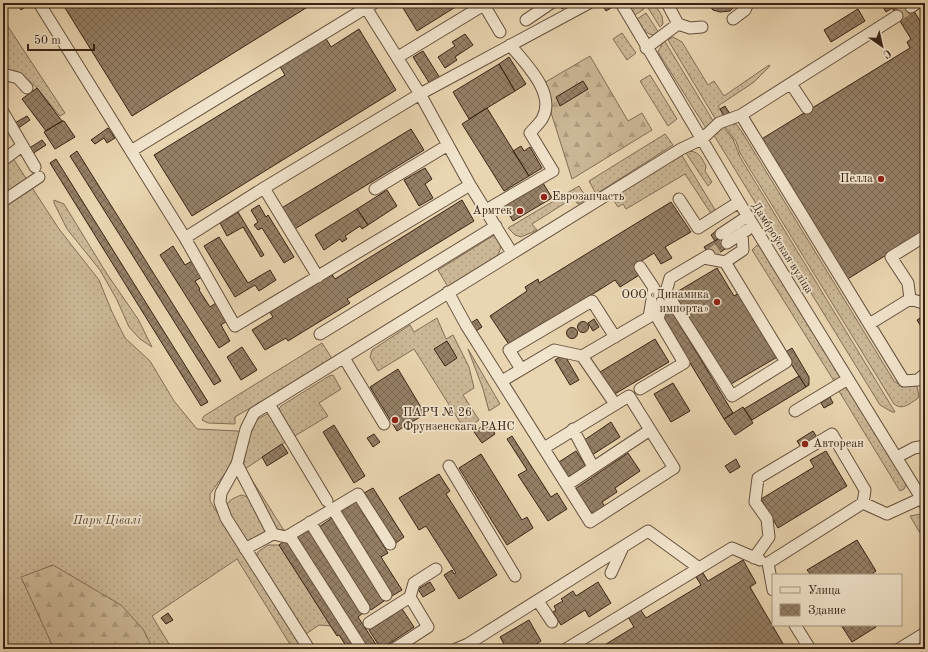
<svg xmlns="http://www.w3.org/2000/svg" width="928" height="652" font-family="'Old Standard TT',serif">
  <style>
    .grass { fill: url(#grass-dots); stroke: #826d56 }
    .forest { fill: url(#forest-firs); stroke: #826d56 }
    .building { fill: url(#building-cross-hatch); stroke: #392315 }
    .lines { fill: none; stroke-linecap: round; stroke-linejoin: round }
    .minor-tunnel { stroke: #c6b192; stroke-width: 11; stroke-dasharray: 11 5.5; stroke-linecap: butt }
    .minor-casing { stroke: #65503c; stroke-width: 13 }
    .minor { stroke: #f1e4cc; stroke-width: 11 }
    .poi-dot { fill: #8f2418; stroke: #f1e4cc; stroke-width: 1.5 }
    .labels { text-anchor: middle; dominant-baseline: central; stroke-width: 3.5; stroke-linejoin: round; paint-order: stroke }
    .poi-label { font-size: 12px; fill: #392315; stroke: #f1e4cc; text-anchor: end }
    .street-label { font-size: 12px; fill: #392315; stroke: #f1e4cc }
    .park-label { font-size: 12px; font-style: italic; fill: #5e4835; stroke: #f1e4cc }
  </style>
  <defs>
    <pattern id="grass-dots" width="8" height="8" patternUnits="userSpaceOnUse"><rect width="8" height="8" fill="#cbb796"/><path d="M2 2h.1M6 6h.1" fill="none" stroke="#af9d80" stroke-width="1.8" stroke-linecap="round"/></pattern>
    <pattern id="forest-firs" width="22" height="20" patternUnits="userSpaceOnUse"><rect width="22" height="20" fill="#cbb796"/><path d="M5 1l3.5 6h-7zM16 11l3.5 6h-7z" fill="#af9d80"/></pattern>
    <pattern id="building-cross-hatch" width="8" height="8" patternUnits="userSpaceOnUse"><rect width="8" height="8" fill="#958066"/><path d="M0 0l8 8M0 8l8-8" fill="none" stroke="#7b6853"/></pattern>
  </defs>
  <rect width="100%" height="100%" fill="#e9d5b1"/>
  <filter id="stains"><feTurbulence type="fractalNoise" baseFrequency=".005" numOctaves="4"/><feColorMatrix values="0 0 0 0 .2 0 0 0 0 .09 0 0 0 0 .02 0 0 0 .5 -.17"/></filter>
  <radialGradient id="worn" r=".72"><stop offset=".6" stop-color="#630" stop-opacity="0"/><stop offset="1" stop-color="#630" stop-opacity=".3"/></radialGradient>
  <path class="grass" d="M627,3H640L644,9L635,15Z
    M645,3H654L662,16L663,24L660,27Z
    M646,13L659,33C647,39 642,27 637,19Z
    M3,19L65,113L60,116L37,88L22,74L4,68L3,65Z
    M622,33L636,53L627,60L613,39Z
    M673,37L682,42L708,85L714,81L724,96L769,65L770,66L754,82L718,106L724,116L723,127L733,139L740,157L895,412H892L880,405L715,137L714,134L719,125L668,40Z
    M664,40L718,129L706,128L704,125L658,52Z
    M650,75L677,119L668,126L640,81Z
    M731,124H736L742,132L894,381C902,387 908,385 916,381L919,397L917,399C910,403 903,411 894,404L740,153L736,141L725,127Z
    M665,134L673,145L596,194L589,181Z
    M3,143L59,229L99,280L112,312L125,338L150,361L174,401L197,429L238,431L241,434L233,462L210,494V501L303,649H293L237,559L152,616L172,649H3Z
    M690,151C700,152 702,159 706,166L705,171L712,182L708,186L686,153Z
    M681,154L717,213L712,215L685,174L626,209L623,204L618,207L612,198Z
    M579,186L587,199L578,204L573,198L532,224L537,230L521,237L515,235L508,228Z
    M54,200L64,204L107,274L138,319L152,347L140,339L129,327L117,300L100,270L67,229L54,203Z
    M496,234C500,243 503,248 497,256L448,287L438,270Z
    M757,245H760L839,375L840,377L834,381L752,250Z
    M437,318L446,339L453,335L469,367L474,388L463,395L479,420L465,430L414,349L378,371L370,357L372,350L410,325L414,332Z
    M322,343L331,357V361L235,417V424L208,423L202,420L204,416Z
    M468,349L500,404L489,411L483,389Z
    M333,375L341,389L319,403L328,416L293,437L277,412L281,406L329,376Z
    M846,386L905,482L906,485L904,489L900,491L837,388Z
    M269,413L287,441L245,469L285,532L279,534L243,468L250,425L256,420Z
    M241,495L252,498L268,531L251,542H246C242,535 223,510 228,503C230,499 237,497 241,495Z
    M921,514L925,523L920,533L910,516Z
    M268,545H279L331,626L319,625L306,634L256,557L258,552Z"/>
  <path class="forest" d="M590,56L628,121L642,113L652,130L572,179L542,84Z
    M53,565L121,605L143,629L153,649H54L21,577Z"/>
  <path class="building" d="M17,3H27L28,5L21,10Z
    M62,3H314L132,116Z
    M400,3H462L417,31Z
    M559,3H568L569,4L562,9Z
    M601,3H612L614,6L606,11Z
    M707,3H738L730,11L720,12L713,10Z
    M881,3H900L886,12Z
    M900,3H909L925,29V231L846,280L760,140L910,48L907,42L911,39L892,8Z
    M858,9L865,21L831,42L824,30Z
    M359,29L396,90L192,216L154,155L285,75L279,65L325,37L331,47Z
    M465,34L473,45L455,57L457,60L445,68L438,57L455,46L452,42Z
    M423,51L440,78L430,84L413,57Z
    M509,57L526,84L515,91L499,64Z
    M499,64L515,91L469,119L453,92Z
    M583,81L588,89L560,106L556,97Z
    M37,88L62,121L46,131L22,99Z
    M725,106L730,114L725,117L720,109Z
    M487,108L529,176L504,191L462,124Z
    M27,116L30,120L17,129L13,124Z
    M62,121H64L75,137L55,149L44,132Z
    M108,128L115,138L107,143L104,138L95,144L91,140Z
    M411,129L424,150L293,230L280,209Z
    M42,140L46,145L32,154L28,149Z
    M521,146L524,151L530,147L542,168L529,176L513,151Z
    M77,151L221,381L214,385L70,156Z
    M56,159L208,402L201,406L50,163Z
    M425,168L432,179L425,184L433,198L419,206L404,180Z
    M543,183L552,198L513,221L504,206Z
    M387,190L397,206L368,225L357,209Z
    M462,200L474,221L347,299L350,303L288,341L286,338L265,350L252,330L273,317L269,311L331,273L335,279Z
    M671,202L691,232L665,247L672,258L661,264L654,253L635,265L641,274L620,287L615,280L510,346L490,316L527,291L525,287L538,279L539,283Z
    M259,205L266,217L268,215L294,257L284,263L262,228L258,230L254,225L258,222L251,210Z
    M357,209L368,225L362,229L360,226L345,236L347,239L342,242L340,239L324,250L315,235Z
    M238,212L264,255L261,257L243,227L227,236L220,223Z
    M718,229L723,236L715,241L711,235Z
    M723,236L730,246L711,258L704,247Z
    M219,237L248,283L270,270L276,280L259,291L255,285L235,297L204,246Z
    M173,246L185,265L192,261L202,277L195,281L200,289L199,290L210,307L216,303L227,321L221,325L230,341L219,348L160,255Z
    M717,268L734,296L739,293L779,356L731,384L712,366L670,296Z
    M668,305L733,413L724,419L662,317Z
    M925,315V333L917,320Z
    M477,319L482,327L473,333L468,325Z
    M594,319L599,327L593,331L588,323Z
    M577.5 327a5.5 5.5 0 1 1 11 0a5.5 5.5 0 1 1-11 0Z
    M566.5 333a5.5 5.5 0 1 1 11 0a5.5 5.5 0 1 1-11 0Z
    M655,339L669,362L613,395L600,372Z
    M447,341L457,358L445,366L434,349Z
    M242,347L257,370L241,380L227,357Z
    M792,348L809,377V385L806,387L784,353Z
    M564,354L579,380L570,385L555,360Z
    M398,369L425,414L397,431L370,387Z
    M799,376L806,387L752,420L744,409Z
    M673,383L690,411L671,422L654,394Z
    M830,397L833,403L824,408L821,403Z
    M743,407L753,423L735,435L724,419Z
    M488,422L495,434L482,443L474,432Z
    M611,422L620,437L592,455L583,441Z
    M334,425L365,476L354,483L323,432Z
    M813,431L818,439L802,449L797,441Z
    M374,434L380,442L373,447L367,438Z
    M512,436L551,497L557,493L567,509L548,521L518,475L527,470L507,439Z
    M282,444L288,453L267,466L262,457Z
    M576,451L586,466L569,478L559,462Z
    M826,451L847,486L778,528L761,499L814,467L810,460Z
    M628,453L640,471L615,488L617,492L602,502L606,508L592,518L586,509L588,508L575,489Z
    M481,454L522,520L527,517L533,528L507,545L459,468Z
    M736,459L740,467L730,473L725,466Z
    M439,474L450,491L446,494L497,575L459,599L444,575L452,570L454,574L456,573L426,526L419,530L399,498Z
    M373,488L404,537L396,543L364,493Z
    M355,500L388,553L381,557L402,590L392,596L338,511Z
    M332,518L384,601L371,610L319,527Z
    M309,529L363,613L358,617L379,649H367L295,538Z
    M286,540L358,649H348L339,635L337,636L279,545Z
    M857,540L876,571L870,575H811L807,570Z
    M743,560L756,583L750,587L786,649H598L634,627L628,617L640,609L646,618L701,585L696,577L703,573L708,581Z
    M430,582L435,590L423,597L418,589Z
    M598,582L611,603L589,617L585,610L561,625L553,612L556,610L554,606L563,601L561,599L573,591L576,596Z
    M402,609L414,627L381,649L369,630Z
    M168,613L173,620L166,624L161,618Z
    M529,620L541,641L529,649H507L500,637Z
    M841,625H875L876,627L852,642Z"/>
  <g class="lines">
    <path class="minor-tunnel" d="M897,16L911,7
      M709,255L727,243"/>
    <defs>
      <path id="minor" d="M39,3L185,238L235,326L470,185
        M621,3L739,202L925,504
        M667,3L678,24L690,28L702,27
        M484,5L500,32
        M911,7L917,3
        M733,19L745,10L748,3
        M526,20L551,3
        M646,48L678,24
        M398,57L487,3
        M3,74L18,78L27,88
        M791,84L807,108
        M3,112L35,167
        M741,115L904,381L918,380L925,374
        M131,151L374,3
        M3,160L22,146
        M264,188L318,277
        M375,189L448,145
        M679,199L698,228L739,202
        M3,201L39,177
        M486,210L553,171L530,133C534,128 539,124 542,119C557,94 525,63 510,45
        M721,234L748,216
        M185,238L264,188L420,94L363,3
        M727,243L747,230
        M512,253L470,185L420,94L589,3
        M704,258L725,262L743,250L742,233
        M448,292L466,325L590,522L674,468L629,396L544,448
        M666,292L732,396L786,362L725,262
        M910,299L908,283L891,257L925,236
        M871,323L910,299L923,303L925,302
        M320,334L496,226
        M582,356L649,317L654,288L640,267
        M344,358L384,424
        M521,369L509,350L592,301L615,337
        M502,381L554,350L582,356L615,404
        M640,389L684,363L658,319L670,278L709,255
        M269,404L327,501
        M795,411L848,379
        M573,429L593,467
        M897,457L914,448L925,446
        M237,464L273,534L245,549
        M449,466L515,576
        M567,485L650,430
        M863,503L887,514L922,498
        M333,509L386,595
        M310,522L364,608
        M273,534L286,537L358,494L390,544
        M289,535L362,649
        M754,558L769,537L767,519L755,502L758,478L832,434L865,490L863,503L768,563
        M768,563L773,590
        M611,573L623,547
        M538,601L552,622
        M369,623L410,597
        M795,625L810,649
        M309,649L226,518L220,502L221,493L237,464L246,429L254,413L681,149L702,139L719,123L741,115L897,16
        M394,649L428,627L410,597L414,583L436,569
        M456,649L468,644
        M469,649L468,644L648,531L699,568
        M566,649L732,548L760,560
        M899,649L925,633"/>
    </defs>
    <use href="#minor" class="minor-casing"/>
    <use href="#minor" class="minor"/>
  </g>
  <g class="poi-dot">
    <circle cx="881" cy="179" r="4"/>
    <circle cx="544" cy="197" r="4"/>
    <circle cx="520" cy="211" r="4"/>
    <circle cx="717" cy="302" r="4"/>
    <circle cx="395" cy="420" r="4"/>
    <circle cx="805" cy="444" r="4"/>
  </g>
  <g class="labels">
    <g class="poi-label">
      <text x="873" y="179">Пелла</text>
      <text x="552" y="197" text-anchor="start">Еврозапчасть</text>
      <text x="512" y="211">Армтек</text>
      <text x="709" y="295">ООО «Динамика<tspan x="709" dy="14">импорта»</tspan></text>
      <text x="403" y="413" text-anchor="start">ПАРЧ № 26<tspan x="403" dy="14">Фрунзенскага РАНС</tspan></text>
      <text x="813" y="444" text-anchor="start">Автореан</text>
    </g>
    <g class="street-label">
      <text transform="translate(782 248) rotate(58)">Дамброўская вуліца</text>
    </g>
    <g class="park-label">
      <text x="107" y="521">Парк Цівалі</text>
    </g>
  </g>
  <rect width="928" height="652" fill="none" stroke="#e9d5b1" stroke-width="16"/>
  <rect x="4" y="4" width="920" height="644" fill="none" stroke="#392315" stroke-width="2"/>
  <rect x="8" y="8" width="912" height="636" fill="none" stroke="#392315"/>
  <rect x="772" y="574" width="130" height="52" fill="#f1e4cc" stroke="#a79783"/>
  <rect x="780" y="587" width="20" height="6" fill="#f1e4cc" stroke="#a79783"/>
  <text x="808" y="594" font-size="12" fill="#392315">Улица</text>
  <rect x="780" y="604" width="20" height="12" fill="url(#building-cross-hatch)" stroke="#a79783"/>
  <text x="808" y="614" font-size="12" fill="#392315">Здание</text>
  <g transform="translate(882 46) rotate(146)" stroke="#f1e4cc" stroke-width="3" paint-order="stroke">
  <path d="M0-3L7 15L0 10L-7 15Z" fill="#392315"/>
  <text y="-6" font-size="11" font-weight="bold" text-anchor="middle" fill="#392315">С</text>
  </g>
  <path d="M28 44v6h66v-6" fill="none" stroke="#392315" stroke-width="2"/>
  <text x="34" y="44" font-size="12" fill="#392315" stroke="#f1e4cc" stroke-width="3" paint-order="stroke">50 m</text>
  <rect width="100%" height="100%" filter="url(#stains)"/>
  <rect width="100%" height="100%" fill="url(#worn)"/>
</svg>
